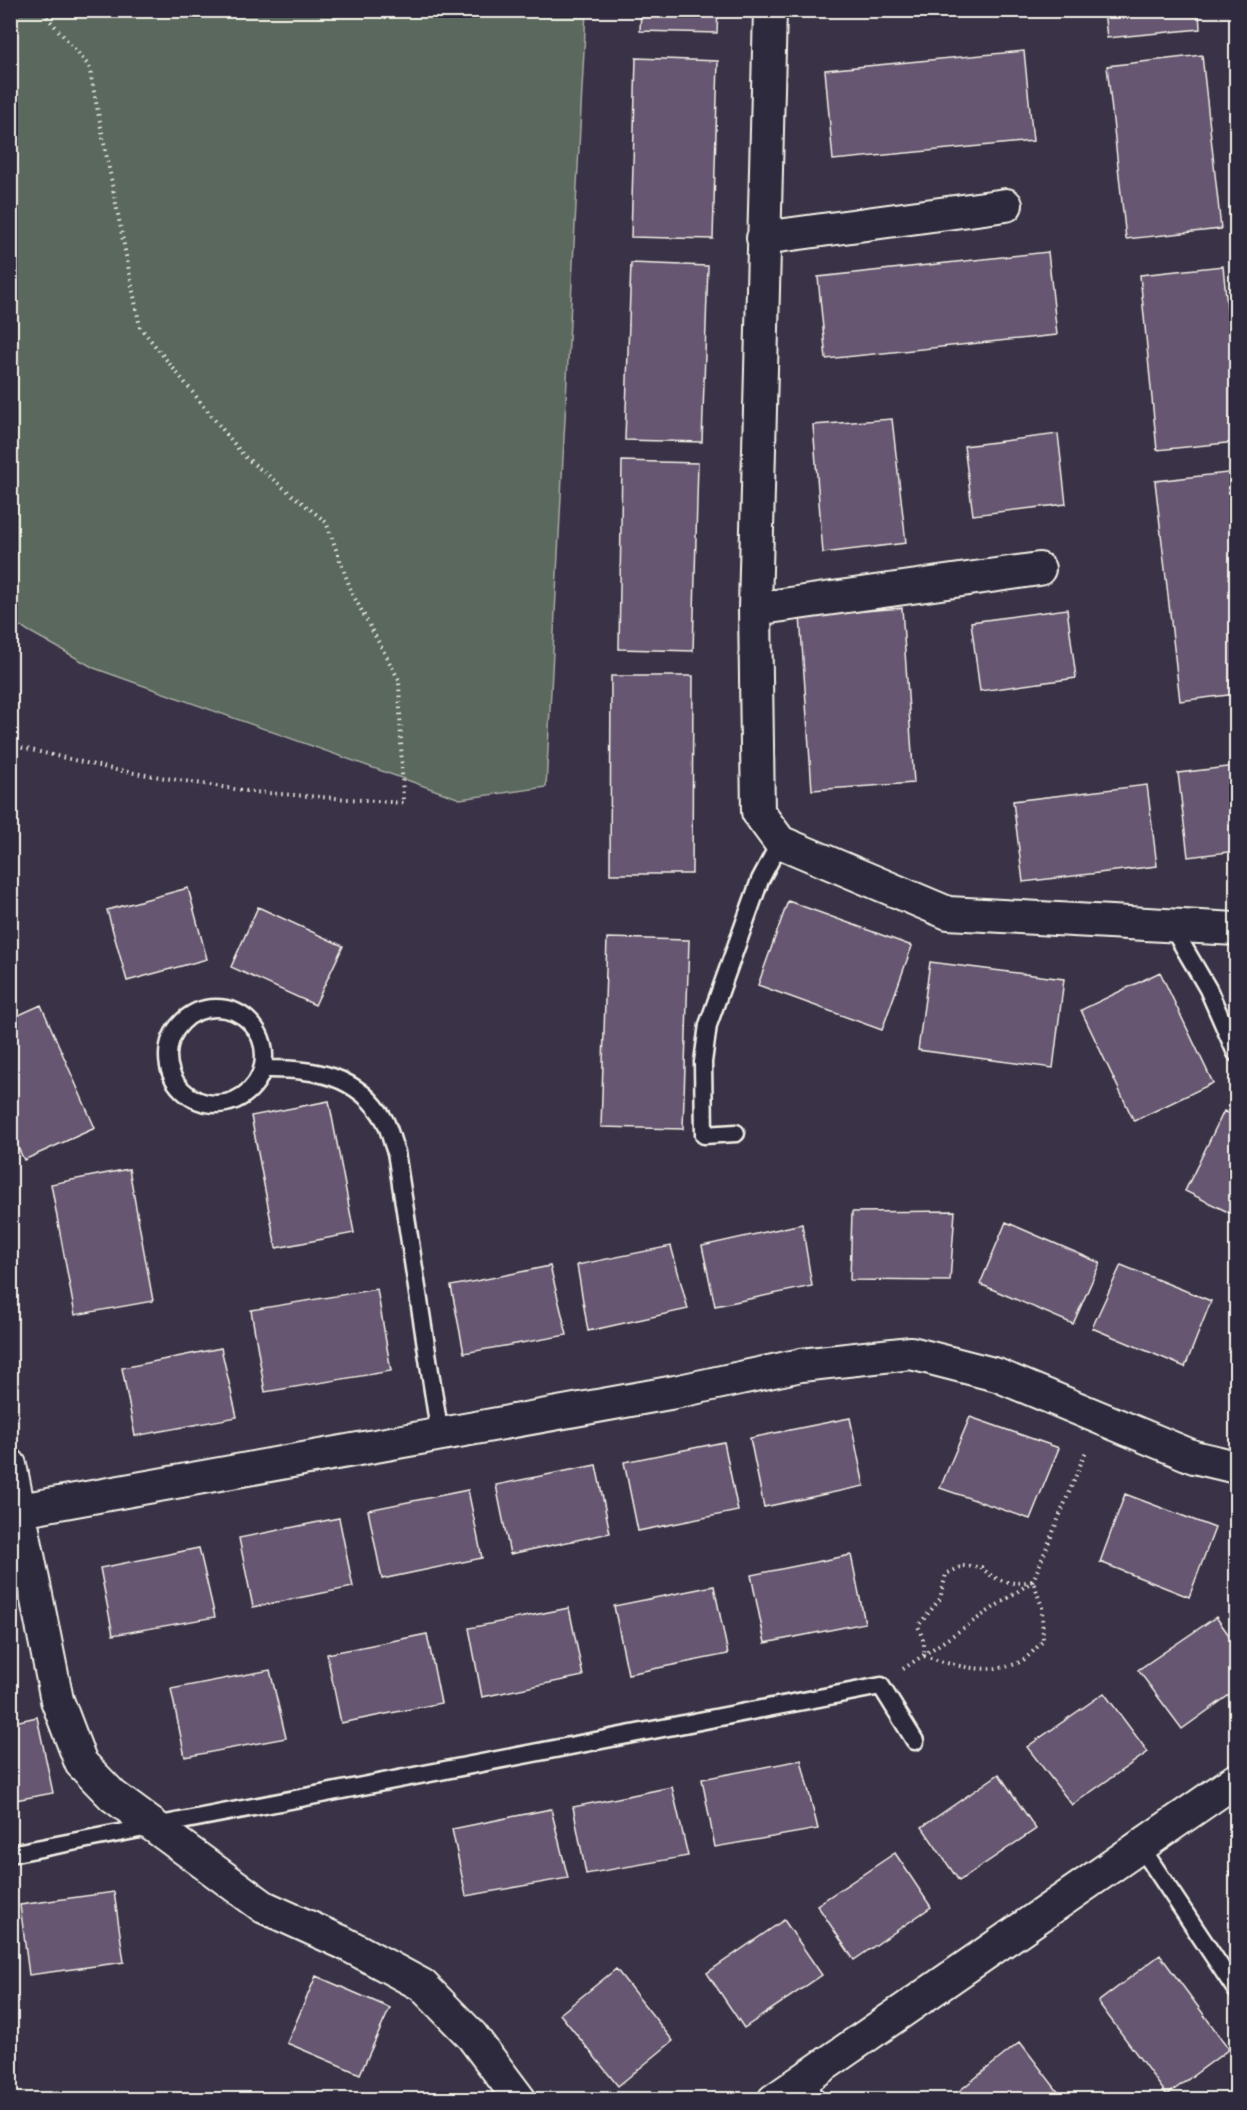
<svg xmlns="http://www.w3.org/2000/svg" width="1247" height="2110" font-family="Pangolin,sans-serif">
  <style>
    .green { fill: #5a675d; stroke: #a7aca2; stroke-width: 1.5 }
    .building { fill: #665671; stroke: #f4f1e8; stroke-width: 1.5 }
    .lines { fill: none; stroke-linecap: round; stroke-linejoin: round }
    .lane-casing { stroke: #f4f1e8; stroke-width: 21 }
    .street-casing { stroke: #f4f1e8; stroke-width: 36 }
    .path { stroke: #f4f1e8; stroke-width: 4; stroke-dasharray: 1.5 4.5; stroke-linecap: butt }
    .lane { stroke: #2f2a3d; stroke-width: 16 }
    .street { stroke: #2f2a3d; stroke-width: 32 }
  </style>
  <rect width="100%" height="100%" fill="#3a3347"/>
  <filter id="ink" filterUnits="userSpaceOnUse"><feTurbulence type="fractalNoise" baseFrequency=".0167" numOctaves="2"/><feDisplacementMap in="SourceGraphic" scale="12" xChannelSelector="R" yChannelSelector="G"/><feConvolveMatrix kernelMatrix="1 2 1 2 8 2 1 2 1" color-interpolation-filters="sRGB"/></filter>
  <g filter="url(#ink)">
    <path class="green" d="M11,10L586,11L546,787L460,799L94,668L11,621Z"/>
    <path class="building" d="M641,10H718L717,33L640,31Z
      M1104,10H1199L1200,29L1107,38Z
      M1024,51L1033,141L833,160L825,70Z
      M1202,55L1221,229L1126,239L1107,66Z
      M636,58L718,61L713,239L631,237Z
      M1048,252L1057,335L826,359L818,277Z
      M631,263L708,266L702,442L625,440Z
      M1223,266L1236,399V442L1157,450L1140,275Z
      M892,419L906,543L823,553L813,425Z
      M1058,434L1066,504L973,515L964,446Z
      M622,461L698,463L693,651L619,649Z
      M1236,472V694L1180,701L1155,481Z
      M902,608L914,783L812,790L800,616Z
      M1067,609L1076,678L980,691L971,622Z
      M611,676H693L692,874H610Z
      M1236,766V851L1188,857L1178,773Z
      M1147,785L1157,866L1023,882L1013,801Z
      M188,888L207,959L127,981L107,910Z
      M788,901L912,946L882,1030L758,985Z
      M258,907L343,946L315,1005L231,967Z
      M607,938L689,940L683,1129L601,1127Z
      M930,962L1064,979L1053,1068L918,1050Z
      M1160,972L1213,1083L1134,1121L1081,1010Z
      M41,1005L95,1128L24,1160L10,1131V1019Z
      M329,1101L354,1233L276,1248L251,1116Z
      M1224,1111L1236,1117V1216L1185,1191Z
      M129,1169L153,1301L75,1315L51,1184Z
      M955,1211L950,1281L850,1280L852,1212Z
      M1006,1222L1100,1263L1073,1324L980,1284Z
      M802,1224L812,1286L715,1306L702,1246Z
      M671,1246L688,1309L588,1331L577,1265Z
      M1121,1265L1211,1301L1185,1367L1092,1328Z
      M550,1266L567,1335L464,1353L451,1286Z
      M377,1289L391,1371L265,1392L251,1310Z
      M221,1348L237,1417L135,1436L122,1368Z
      M970,1417L1059,1448L1030,1519L940,1488Z
      M850,1418L864,1486L764,1507L750,1438Z
      M724,1442L738,1511L638,1531L624,1462Z
      M596,1465L610,1533L510,1554L496,1485Z
      M468,1490L482,1558L382,1579L368,1510Z
      M1125,1494L1215,1528L1189,1597L1100,1562Z
      M339,1518L353,1587L253,1607L239,1538Z
      M199,1548L215,1617L113,1635L100,1568Z
      M851,1555L865,1623L765,1643L751,1575Z
      M714,1586L728,1654L628,1674L614,1606Z
      M569,1608L583,1676L482,1697L469,1628Z
      M1216,1617L1236,1645V1690L1182,1729L1138,1670Z
      M427,1634L441,1703L341,1723L327,1654Z
      M270,1670L286,1738L185,1757L171,1689Z
      M1104,1693L1148,1752L1072,1805L1027,1747Z
      M37,1717L53,1793L10,1801V1723Z
      M801,1760L818,1829L715,1847L702,1779Z
      M999,1774L1036,1829L959,1881L922,1827Z
      M672,1787L688,1856L586,1874L573,1807Z
      M551,1809L568,1878L466,1896L452,1829Z
      M895,1853L931,1907L854,1960L817,1905Z
      M1236,1866V1884L1228,1872Z
      M114,1892L124,1962L29,1975L20,1905Z
      M784,1920L822,1975L744,2028L707,1973Z
      M1160,1955L1229,2049L1167,2095L1098,2002Z
      M616,1969L673,2041L618,2086L560,2014Z
      M316,1976L390,2008L360,2074L287,2043Z
      M1020,2042L1059,2093L1050,2100H948Z"/>
    <g class="lines">
      <defs>
        <path id="lane" d="M1172,927L1208,989L1236,1053
          M168 1056a48 48 0 1 1 96 0a48 48 0 1 1-96 0Z
          M262,1069C311,1068 359,1074 385,1121C390,1131 392,1143 396,1152L440,1436
          M736,1133L704,1135L703,1062L708,1025L760,880L780,842
          M1141,1847L1236,1990
          M10,1854L881,1686L915,1741
          M802,2079L817,2100"/>
        <path id="street" d="M770,10L755,609L758,812L780,842L948,913L1236,929
          M763,238L1006,205
          M755,609L1039,569
          M10,1465L57,1700L81,1763L113,1796L264,1907L344,1943L422,1985L472,2036L520,2100
          M20,1510L675,1392L801,1365L911,1353L997,1375L1194,1457L1236,1467
          M774,2100L1236,1780"/>
      </defs>
      <use href="#lane" class="lane-casing"/>
      <use href="#street" class="street-casing"/>
      <path class="path" d="M10,180L18,212L10,225
        M10,745L116,770L253,792L403,803L399,680L352,593L326,522L244,456L140,327L89,66L41,10
        M963,1566L981,1567C997,1583 1012,1585 1033,1581L1042,1607L1043,1641C1036,1648 1027,1659 1018,1663C987,1675 954,1666 924,1656V1642L918,1626L940,1599L946,1574Z
        M903,1669L1033,1581L1086,1451"/>
      <use href="#lane" class="lane"/>
      <use href="#street" class="street"/>
    </g>
  </g>
  <rect width="1247" height="2110" fill="none" stroke="#2f2a3d" stroke-width="36"/>
  <rect x="18" y="18" width="1211" height="2074" fill="none" stroke="#f4f1e8" stroke-width="2" filter="url(#ink)"/>
</svg>
